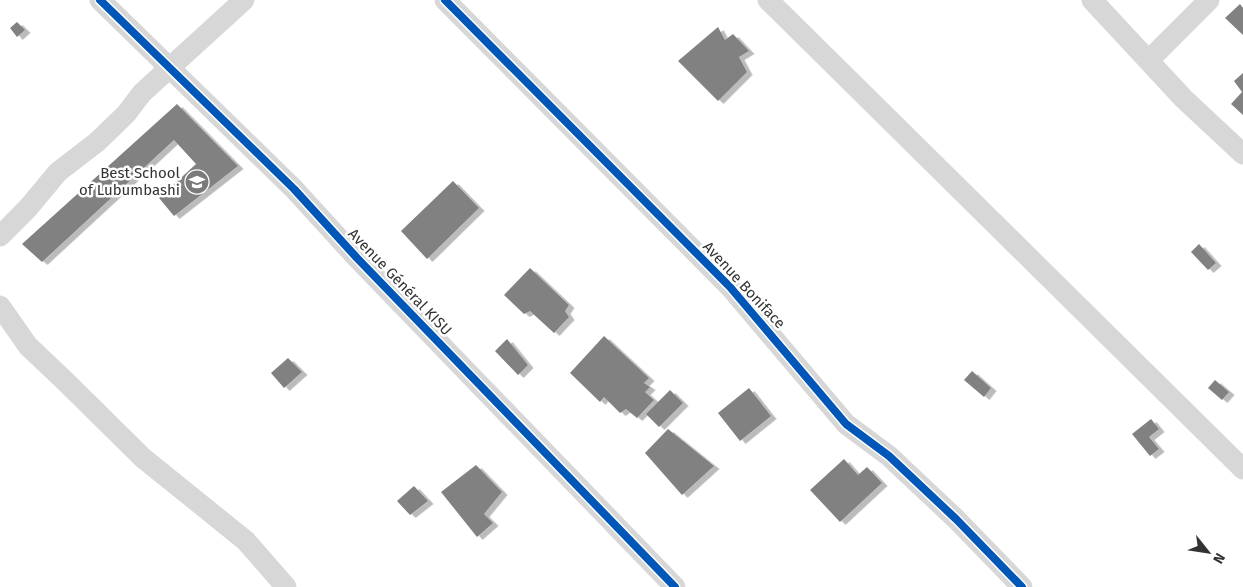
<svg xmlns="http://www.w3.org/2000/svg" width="1243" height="587" font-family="'Fira Sans',sans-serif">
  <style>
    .building { fill: #818181; filter: url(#shadow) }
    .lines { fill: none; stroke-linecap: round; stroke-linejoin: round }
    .street { stroke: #d7d7d7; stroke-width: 21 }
    .cycleway-casing { stroke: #fff; stroke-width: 11 }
    .cycleway { stroke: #0057b8; stroke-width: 8 }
    .labels { text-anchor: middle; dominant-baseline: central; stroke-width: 5; stroke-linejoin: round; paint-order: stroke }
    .poi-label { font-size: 15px; fill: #333; stroke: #fff; text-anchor: end }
    .street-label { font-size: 15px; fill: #333; stroke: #fff }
  </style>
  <defs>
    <filter id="shadow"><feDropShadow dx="5.5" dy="3" stdDeviation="0" flood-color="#0004"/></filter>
  </defs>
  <rect width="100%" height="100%" fill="#fff"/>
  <path class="building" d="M1240,4L1243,8V35L1225,18Z
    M17,22L25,30L17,37L10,28Z
    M718,27L725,40L733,34L749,51L739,57L747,72L718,101L678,61Z
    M1243,73V115L1231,104L1242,92L1234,81Z
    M177,104L238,166L174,216L159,198L196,164L174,140L42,262L22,244Z
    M453,181L479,208L427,259L401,231Z
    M1199,244L1216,263L1208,270L1191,252Z
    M530,268L569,305L565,311L569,317L554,333L530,311L524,314L504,295Z
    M604,336L649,378L644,383L650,387L645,392L654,400L637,418L626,409L620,413L604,397L600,402L570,373Z
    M507,339L528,365L518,375L495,351Z
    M288,358L302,372L284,388L271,373Z
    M972,371L991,388L984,397L964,380Z
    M1215,380L1229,392L1222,400L1208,388Z
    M749,388L771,416L740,441L718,413Z
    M670,390L683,403L659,427L646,414Z
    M1151,419L1159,429L1149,437L1159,449L1150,456L1132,434Z
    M668,429L714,466L682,495L645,453Z
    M844,459L858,475L867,467L882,483L840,522L810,490Z
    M476,465L502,492L484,514L493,523L477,537L441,492Z
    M414,486L428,501L410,515L397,501Z"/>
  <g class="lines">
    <path class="street" d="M100,0L294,189L357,258L675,587
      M445,0L730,287L846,424L889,456L956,519L1022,587
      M768,0L1243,469
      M1092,0L1184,99L1243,154
      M1149,60L1209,0
      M0,236L28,208L58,172L97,142L126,114L142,93L244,0
      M0,306L28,346L65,381L143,458L246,541L286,587"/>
    <defs>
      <path id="cycleway" d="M100,0L294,189L357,258L675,587
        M445,0L730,287L846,424L889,456L956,519L1022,587"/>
    </defs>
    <use href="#cycleway" class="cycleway-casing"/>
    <use href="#cycleway" class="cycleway"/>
  </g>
  <defs>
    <symbol id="school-disc" viewBox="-11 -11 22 22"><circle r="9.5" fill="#7a7a7a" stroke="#fff"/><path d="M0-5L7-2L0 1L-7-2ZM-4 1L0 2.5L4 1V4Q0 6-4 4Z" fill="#fff"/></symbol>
  </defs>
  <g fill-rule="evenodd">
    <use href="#school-disc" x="183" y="168" width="28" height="28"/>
  </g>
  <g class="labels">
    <g class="poi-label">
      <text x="180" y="173">Best School<tspan x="180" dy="17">of Lubumbashi</tspan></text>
    </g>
    <g class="street-label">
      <text transform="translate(400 282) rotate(46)">Avenue Général KISU</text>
      <text transform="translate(744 285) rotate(47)">Avenue Boniface</text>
    </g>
  </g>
  <g transform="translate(1208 552) rotate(120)" stroke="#ffffff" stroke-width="4" paint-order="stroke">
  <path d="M0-4L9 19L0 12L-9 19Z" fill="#333333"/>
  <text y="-8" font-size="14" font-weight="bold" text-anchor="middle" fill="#333333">N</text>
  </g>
</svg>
